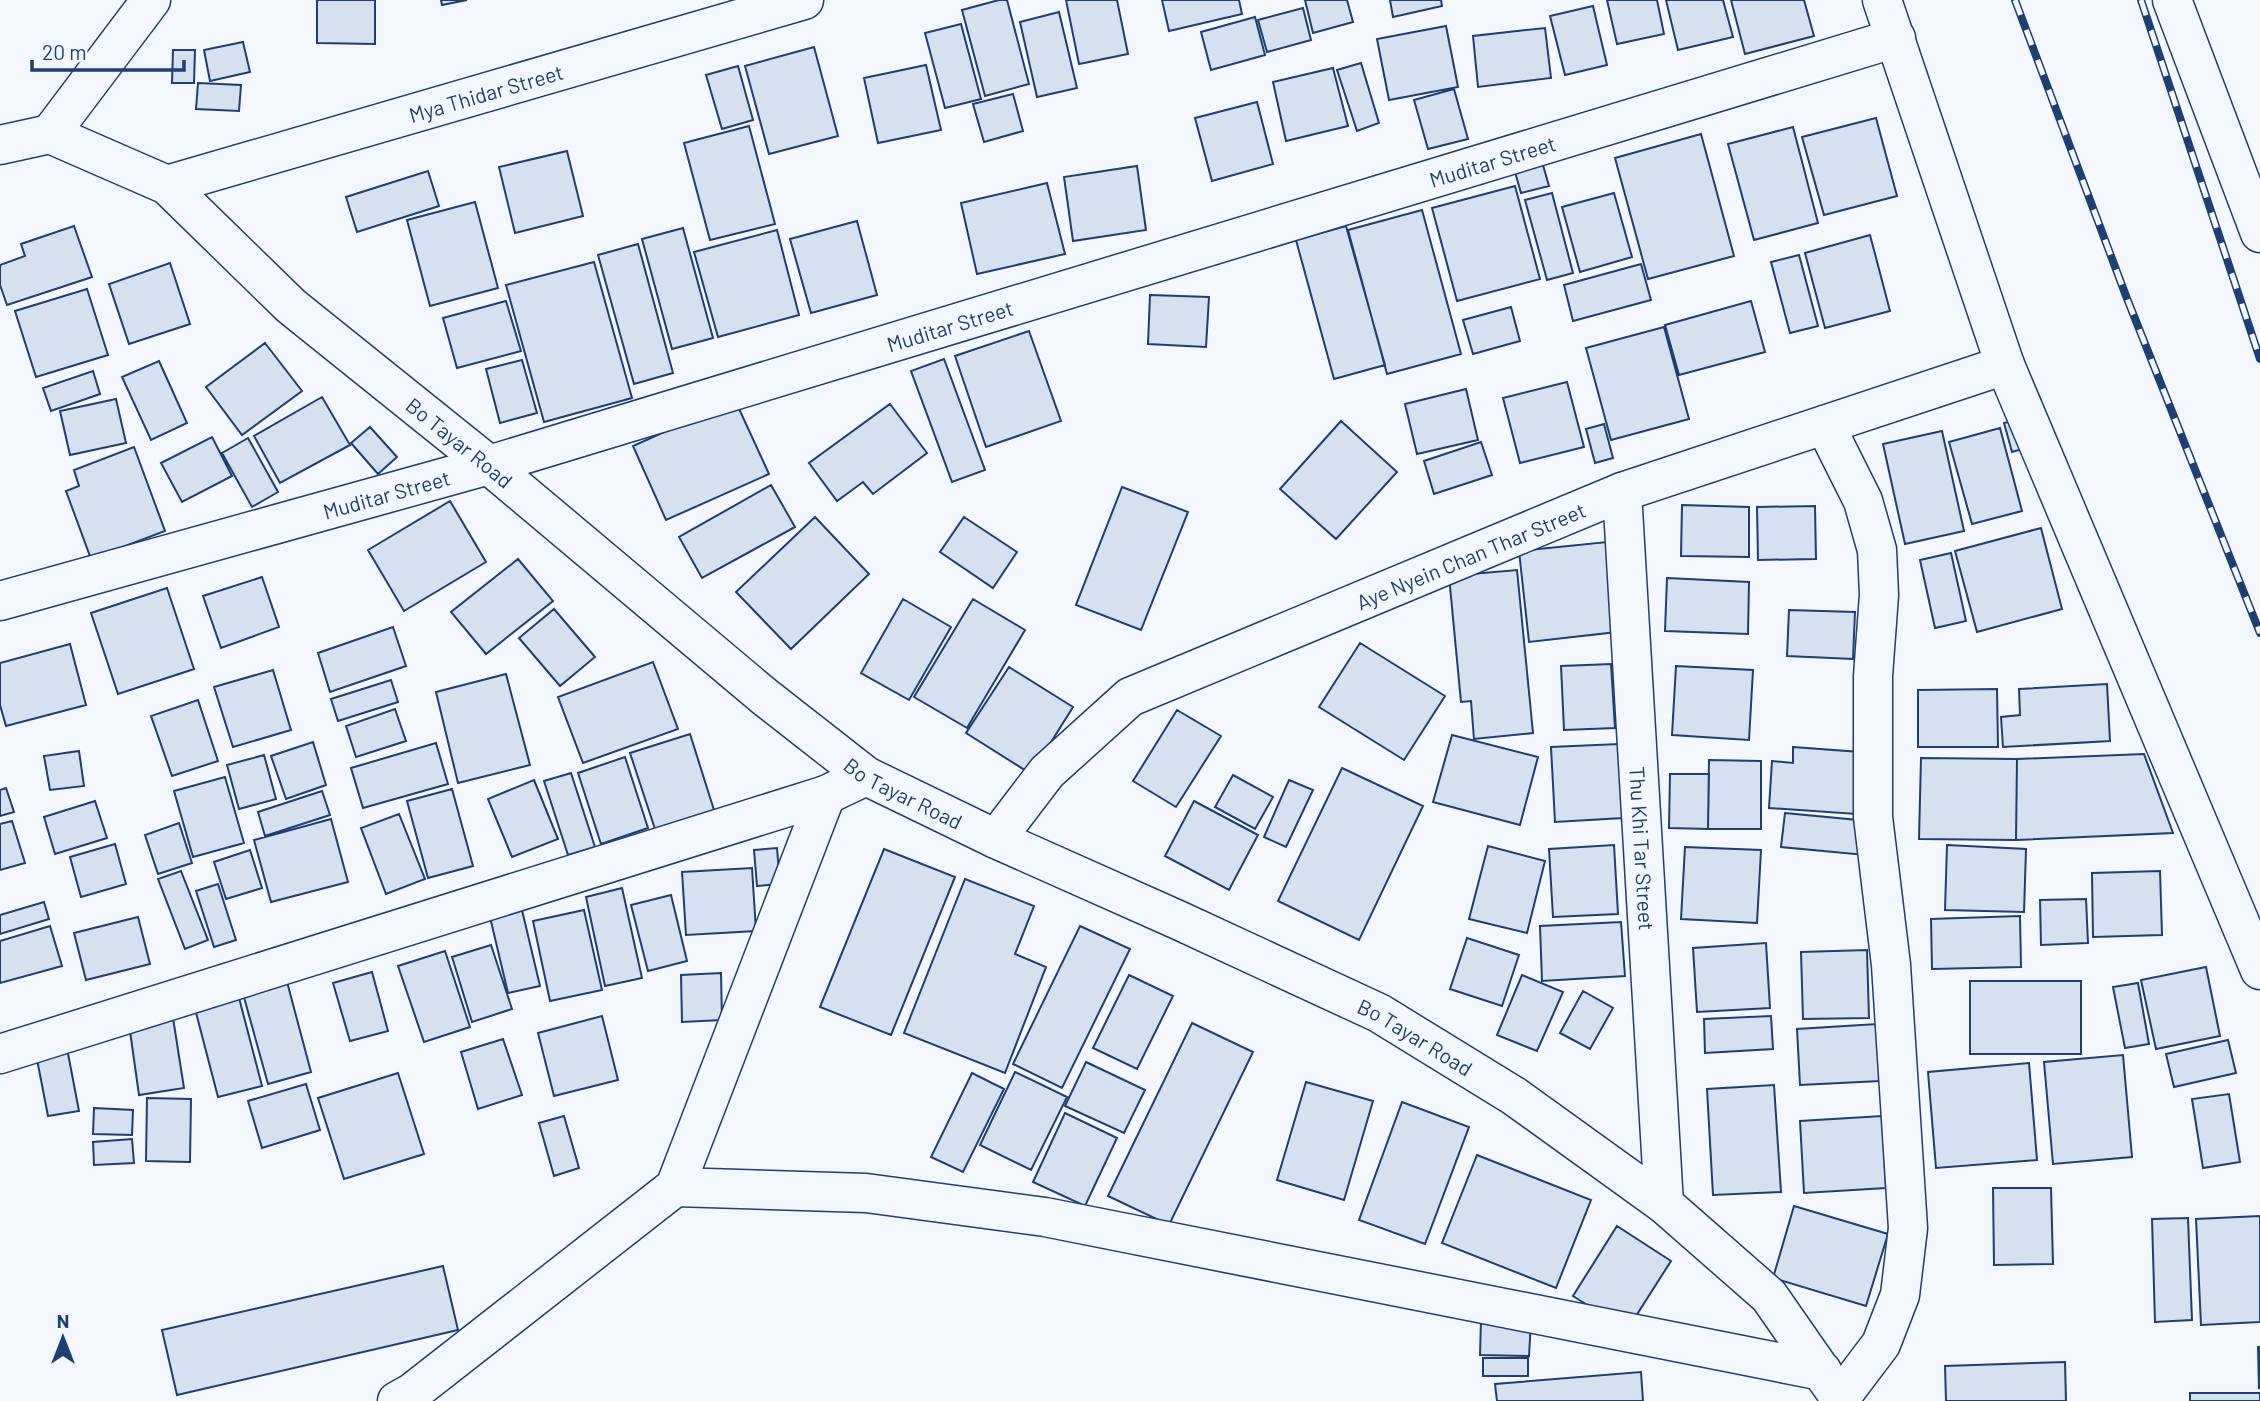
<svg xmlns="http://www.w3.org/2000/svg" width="2260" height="1401" font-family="Barlow,sans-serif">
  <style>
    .building { fill: #d5e0f0; stroke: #1d3f73; stroke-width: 2 }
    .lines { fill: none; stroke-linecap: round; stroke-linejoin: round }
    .minor-casing { stroke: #1d3f73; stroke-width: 41 }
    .major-casing { stroke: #1d3f73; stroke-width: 41 }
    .minor { stroke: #f4f7fb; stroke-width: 38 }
    .major { stroke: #f4f7fb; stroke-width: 38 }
    .rail-casing { stroke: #1d3f73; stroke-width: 8 }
    .rail { stroke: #f4f7fb; stroke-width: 5; stroke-dasharray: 16; stroke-linecap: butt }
    .labels { text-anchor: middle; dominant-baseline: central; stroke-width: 5; stroke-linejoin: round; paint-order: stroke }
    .street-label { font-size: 21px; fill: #1d3f73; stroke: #f4f7fb }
  </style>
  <rect width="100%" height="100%" fill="#f4f7fb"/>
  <path class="building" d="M317,0H375V44L317,43Z
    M441,0H467L442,5Z
    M999,0H1007L1029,84L985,96L962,10Z
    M1066,0H1117L1128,54L1079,64Z
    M1162,0H1239L1242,14L1169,31Z
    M1305,0H1347L1353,22L1313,33Z
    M1390,0H1441L1442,6L1393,17Z
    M1607,0H1657L1664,34L1617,44Z
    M1666,0H1723L1733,37L1678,50Z
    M1731,0H1804L1814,36L1745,54Z
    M1593,6L1607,65L1565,75L1550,16Z
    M1303,8L1311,40L1267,52L1258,20Z
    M1059,12L1077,88L1037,97L1020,22Z
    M1255,17L1265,55L1211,70L1201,32Z
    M961,24L981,99L945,108L925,33Z
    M1446,26L1458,87L1389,100L1377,39Z
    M1545,28L1551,78L1478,87L1473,36Z
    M243,42L250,72L210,81L204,50Z
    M814,47L838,136L769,154L745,66Z
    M173,50H195L194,83H172Z
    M1361,63L1379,123L1357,131L1337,70Z
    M926,65L941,130L878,143L864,78Z
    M738,66L753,120L722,129L706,75Z
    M1333,68L1348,126L1286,141L1273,82Z
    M198,83L241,85L239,111L196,109Z
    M1454,89L1468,139L1428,149L1414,100Z
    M1013,94L1023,131L984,142L973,104Z
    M1257,102L1273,164L1212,181L1195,118Z
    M1876,118L1897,196L1824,215L1802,137Z
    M749,126L775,224L710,240L684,143Z
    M1793,127L1818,223L1754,240L1728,144Z
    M1701,134L1734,256L1648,279L1615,158Z
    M567,151L583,216L515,233L499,167Z
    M1541,158L1549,186L1521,193L1513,165Z
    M1137,166L1146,230L1073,241L1064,177Z
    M428,171L439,206L357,232L346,197Z
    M1047,183L1065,254L977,274L961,203Z
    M1515,186L1540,279L1457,301L1432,208Z
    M1552,193L1573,273L1547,280L1525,200Z
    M1614,193L1632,257L1580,272L1562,207Z
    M475,202L498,288L430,306L407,220Z
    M1422,210L1461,354L1387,374L1348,230Z
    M857,221L877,295L811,313L790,239Z
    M74,226L92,277L7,305L0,285V265L25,256L21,244Z
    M1346,226L1385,365L1334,379L1296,240Z
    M683,228L713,338L672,349L642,239Z
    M777,230L799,315L718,337L694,252Z
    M1870,235L1890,311L1825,328L1805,253Z
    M638,244L673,373L634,384L598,255Z
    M1799,255L1818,326L1790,333L1771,262Z
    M594,262L632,398L544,422L506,285Z
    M170,263L190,324L129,344L109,284Z
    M1641,264L1651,300L1573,321L1564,285Z
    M87,289L108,355L36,377L15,311Z
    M1150,295L1209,297L1206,347L1148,344Z
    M506,301L521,351L457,368L443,318Z
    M1751,301L1765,352L1679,375L1665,325Z
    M1511,307L1520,341L1473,354L1463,320Z
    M1664,327L1689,419L1611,440L1586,348Z
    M1029,331L1061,421L986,447L955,356Z
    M265,343L302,391L242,435L206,387Z
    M944,359L985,470L952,482L911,371Z
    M522,360L537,413L500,423L486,369Z
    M159,361L187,423L151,440L122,377Z
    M93,371L100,394L51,411L43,388Z
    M1567,382L1584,447L1520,463L1503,398Z
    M1466,389L1478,440L1417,454L1405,404Z
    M322,397L350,445L280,483L254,436Z
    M116,399L126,443L70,455L60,411Z
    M735,400L769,474L666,520L633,446Z
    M890,404L927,453L873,494L863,482L837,501L809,463Z
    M2018,420L2026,448L2012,452L2004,423Z
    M1341,421L1397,472L1336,539L1280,489Z
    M1604,424L1613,458L1595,463L1586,429Z
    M370,427L397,457L378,474L351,443Z
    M2000,428L2022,511L1972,524L1949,442Z
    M1942,431L1964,531L1905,544L1883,444Z
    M212,437L232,476L182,502L161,463Z
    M248,438L278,492L252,507L222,453Z
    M1481,442L1492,475L1434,494L1424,461Z
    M134,447L165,531L91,559L66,491L79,486L74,470Z
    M771,485L795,527L702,578L679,537Z
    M1122,487L1188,512L1141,630L1076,605Z
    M450,501L486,562L404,611L368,550Z
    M1682,505L1749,507V557L1681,556Z
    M1815,506L1816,559L1758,560L1757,507Z
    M815,517L869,574L791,649L736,592Z
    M964,517L1017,552L993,588L940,552Z
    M2041,528L2062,609L1977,632L1955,551Z
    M1607,542L1617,632L1529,642L1519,551Z
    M1951,553L1966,621L1935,628L1920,560Z
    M518,559L553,601L486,654L451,612Z
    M1517,570L1533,733L1474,739L1471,701L1461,702L1449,576Z
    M262,577L279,627L221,648L203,596Z
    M1667,578L1749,582L1748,634L1665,631Z
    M167,588L194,669L118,694L91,613Z
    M903,599L951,627L909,700L861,673Z
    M973,599L1025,630L967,728L914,697Z
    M554,609L595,657L560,686L519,638Z
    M1789,610L1855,612L1853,659L1787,656Z
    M393,627L406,666L330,692L318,653Z
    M1360,643L1445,696L1404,760L1319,707Z
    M70,644L86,705L6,726L0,705V663Z
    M653,662L678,729L583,763L558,697Z
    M1611,664L1615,728L1564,730L1561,666Z
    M1676,666L1753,670L1749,740L1672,735Z
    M1009,667L1073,707L1031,774L966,733Z
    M273,670L291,730L233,747L214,687Z
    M506,674L530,765L458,783L436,692Z
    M391,680L398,702L338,721L331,699Z
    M2107,684L2110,741L2003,747L2001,717L2020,715L2019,689Z
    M1997,689L1998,747H1918V690Z
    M198,700L218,761L172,776L151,716Z
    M395,709L406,741L356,757L346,726Z
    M1177,710L1221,736L1176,807L1133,781Z
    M690,734L714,810L655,829L630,753Z
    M1452,735L1538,757L1520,825L1433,802Z
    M313,742L326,785L286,799L271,756Z
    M436,743L448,784L363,808L351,768Z
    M1619,744L1623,818L1555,822L1551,747Z
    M1793,747L1860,752L1856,814L1769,808L1772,761L1793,763Z
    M79,751L84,786L50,790L44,756Z
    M2144,754L2173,833L2016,840L2017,759Z
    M264,755L276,799L239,809L227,765Z
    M625,757L648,828L601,844L578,773Z
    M1921,758L2017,759L2016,840L1919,839Z
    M1709,760L1761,761V829H1708Z
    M1342,768L1423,806L1359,940L1278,901Z
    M571,773L595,847L568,855L544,781Z
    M1670,774H1709L1708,829L1669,828Z
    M1233,775L1273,797L1255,829L1215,807Z
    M225,777L244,843L193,857L174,791Z
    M534,780L558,839L512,857L488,799Z
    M1289,780L1313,790L1286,847L1264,837Z
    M6,788L14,812L0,816V790Z
    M452,789L473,866L428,878L407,801Z
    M322,791L330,815L265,836L258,812Z
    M95,801L107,838L55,854L44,817Z
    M1194,801L1258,835L1229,890L1165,856Z
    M1785,813L1868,821L1865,855L1781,847Z
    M399,814L425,879L386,894L361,828Z
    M331,819L348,882L271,902L254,840Z
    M12,821L25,863L0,870V824Z
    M179,823L192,863L158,874L145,835Z
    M115,844L126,884L81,897L70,857Z
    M1614,845L1618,914L1553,917L1549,849Z
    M1947,845L2026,849L2024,912L1945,910Z
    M1488,846L1545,861L1527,933L1469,919Z
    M1685,847L1761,850L1757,923L1681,919Z
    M777,848L780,884L757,886L754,850Z
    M884,849L955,877L891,1035L820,1007Z
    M250,850L262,888L226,899L214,862Z
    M752,868L756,931L686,935L682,872Z
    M181,871L208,940L185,949L158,879Z
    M2160,871L2162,935L2093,937L2092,873Z
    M965,879L1034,906L1015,954L1046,967L1005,1073L904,1033Z
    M218,884L236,940L214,947L196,891Z
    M622,888L642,978L605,986L586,897Z
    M671,895L687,961L648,971L631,905Z
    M2086,899L2088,943L2041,945L2040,900Z
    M44,902L49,919L0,934V915Z
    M522,910L540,986L508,993L490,917Z
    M584,910L602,990L550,1001L533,921Z
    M2020,916L2021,967L1932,969L1931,919Z
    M138,917L150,964L86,980L74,933Z
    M1621,922L1625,976L1542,981L1540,926Z
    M50,926L62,966L0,983V941Z
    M1080,926L1130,949L1062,1088L1013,1064Z
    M1467,938L1519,955L1502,1006L1450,989Z
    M1766,943L1770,1008L1697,1012L1693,948Z
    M491,945L512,1009L472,1022L452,957Z
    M1867,950L1869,1018L1803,1019L1801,952Z
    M445,951L470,1027L424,1042L398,966Z
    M2206,967L2220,1036L2156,1049L2141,980Z
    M372,972L388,1031L350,1041L333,983Z
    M721,973L722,1020L682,1022L681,975Z
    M1129,975L1173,996L1137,1069L1093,1048Z
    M1522,975L1563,992L1537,1051L1497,1035Z
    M286,978L311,1072L268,1084L242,990Z
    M1970,981H2081V1054H1970Z
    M2138,983L2149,1044L2125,1048L2113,987Z
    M1583,991L1613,1008L1590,1049L1560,1033Z
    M238,994L262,1086L218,1097L194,1005Z
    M602,1016L618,1080L554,1096L538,1033Z
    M1771,1016L1773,1049L1705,1053L1704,1019Z
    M173,1018L184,1088L139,1095L129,1024Z
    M1192,1023L1253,1052L1169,1225L1108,1196Z
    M1877,1024L1880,1081L1800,1085L1797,1029Z
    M503,1039L522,1095L478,1109L461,1052Z
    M2228,1040L2236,1073L2174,1087L2166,1054Z
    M66,1043L79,1111L48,1116L35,1049Z
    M2123,1055L2132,1157L2053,1164L2044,1062Z
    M1086,1062L1145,1090L1124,1133L1065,1106Z
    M2029,1063L2037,1160L1936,1168L1928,1072Z
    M1015,1072L1067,1097L1031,1170L980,1145Z
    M398,1073L424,1154L344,1179L318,1098Z
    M972,1073L1004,1089L963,1172L931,1157Z
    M1306,1082L1373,1101L1344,1200L1277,1180Z
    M306,1084L320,1130L262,1148L248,1101Z
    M1774,1085L1781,1192L1713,1195L1707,1089Z
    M2229,1094L2240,1162L2203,1168L2192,1099Z
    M147,1098L191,1099L190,1162L146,1161Z
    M1402,1102L1469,1127L1425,1244L1359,1220Z
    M94,1108L133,1110L132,1135L93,1134Z
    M1065,1113L1117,1138L1085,1206L1033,1182Z
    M564,1116L579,1168L554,1176L539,1123Z
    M1882,1116L1886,1188L1804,1193L1800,1121Z
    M132,1139L134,1163L94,1165L93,1142Z
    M1477,1155L1591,1200L1556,1288L1442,1243Z
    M1993,1188H2051L2053,1264L1994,1265Z
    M1794,1206L1888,1234L1866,1306L1773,1278Z
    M2260,1216V1322L2201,1325L2196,1219Z
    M2188,1218L2192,1320L2155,1322L2152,1219Z
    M1617,1226L1671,1261L1627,1330L1573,1296Z
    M443,1266L458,1330L177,1395L162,1330Z
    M1481,1319L1531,1321L1529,1356L1480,1355Z
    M2258,1347H2260L2259,1389Z
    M1483,1358H1528V1376H1483Z
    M2065,1362L2066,1401H1946L1945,1366Z
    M1641,1372L1643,1401H1497L1495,1384Z
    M2190,1393H2260V1401H2190Z"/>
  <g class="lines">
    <defs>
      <g id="minor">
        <path d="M1882,0L2005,365L2260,970"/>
        <path d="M2172,0L2260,233"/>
        <path d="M50,134L151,0"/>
        <path id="s1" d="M167,185L804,0"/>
        <path d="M1825,425L1863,501L1877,550L1879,595L1873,676V817L1891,965L1908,1228L1900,1295L1881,1344L1841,1397"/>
        <path id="s2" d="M1622,492L1664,1204"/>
        <path id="s3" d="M0,601L489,465L1896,38"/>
        <path id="s4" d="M996,839L1047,772L1130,697L1622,492L2005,365"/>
        <path d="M0,1054L826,795L866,776"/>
        <path d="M675,1187L866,1193L1045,1217L1822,1371"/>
        <path d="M397,1401L413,1392L675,1187L826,795"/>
      </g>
      <g id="major">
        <path id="s5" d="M0,145L50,134L167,185L291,306L489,465L765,697L866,776L996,839L1178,920L1379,1013L1514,1096L1664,1204L1769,1296L1842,1401"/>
      </g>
    </defs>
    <use href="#minor" class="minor-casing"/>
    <use href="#major" class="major-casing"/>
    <use href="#minor" class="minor"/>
    <use href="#major" class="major"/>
    <defs>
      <path id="rail" d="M2015,0L2126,296L2260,633
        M2141,0L2260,359"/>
    </defs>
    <use href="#rail" class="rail-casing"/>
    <use href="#rail" class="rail"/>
  </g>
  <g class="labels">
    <g class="street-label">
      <text stroke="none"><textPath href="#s1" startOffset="332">Mya Thidar Street</textPath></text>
      <text stroke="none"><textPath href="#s3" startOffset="1556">Muditar Street</textPath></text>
      <text stroke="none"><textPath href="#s3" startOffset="989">Muditar Street</textPath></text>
      <text stroke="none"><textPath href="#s5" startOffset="569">Bo Tayar Road</textPath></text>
      <text stroke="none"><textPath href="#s3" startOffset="401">Muditar Street</textPath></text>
      <text stroke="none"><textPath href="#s4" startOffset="565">Aye Nyein Chan Thar Street</textPath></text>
      <text stroke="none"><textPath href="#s5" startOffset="1136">Bo Tayar Road</textPath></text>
      <text stroke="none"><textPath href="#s2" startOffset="357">Thu Khi Tar Street</textPath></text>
      <text stroke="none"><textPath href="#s5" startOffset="1703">Bo Tayar Road</textPath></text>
    </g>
  </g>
  <g transform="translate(63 1338)" stroke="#f4f7fb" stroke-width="5" paint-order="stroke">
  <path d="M0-5L12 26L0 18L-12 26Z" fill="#1d3f73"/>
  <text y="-10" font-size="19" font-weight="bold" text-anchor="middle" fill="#1d3f73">N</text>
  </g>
  <path d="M32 60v10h152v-10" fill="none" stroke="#1d3f73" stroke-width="3.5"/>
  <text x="42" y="60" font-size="21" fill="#1d3f73" stroke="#f4f7fb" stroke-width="5" paint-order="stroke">20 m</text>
</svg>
